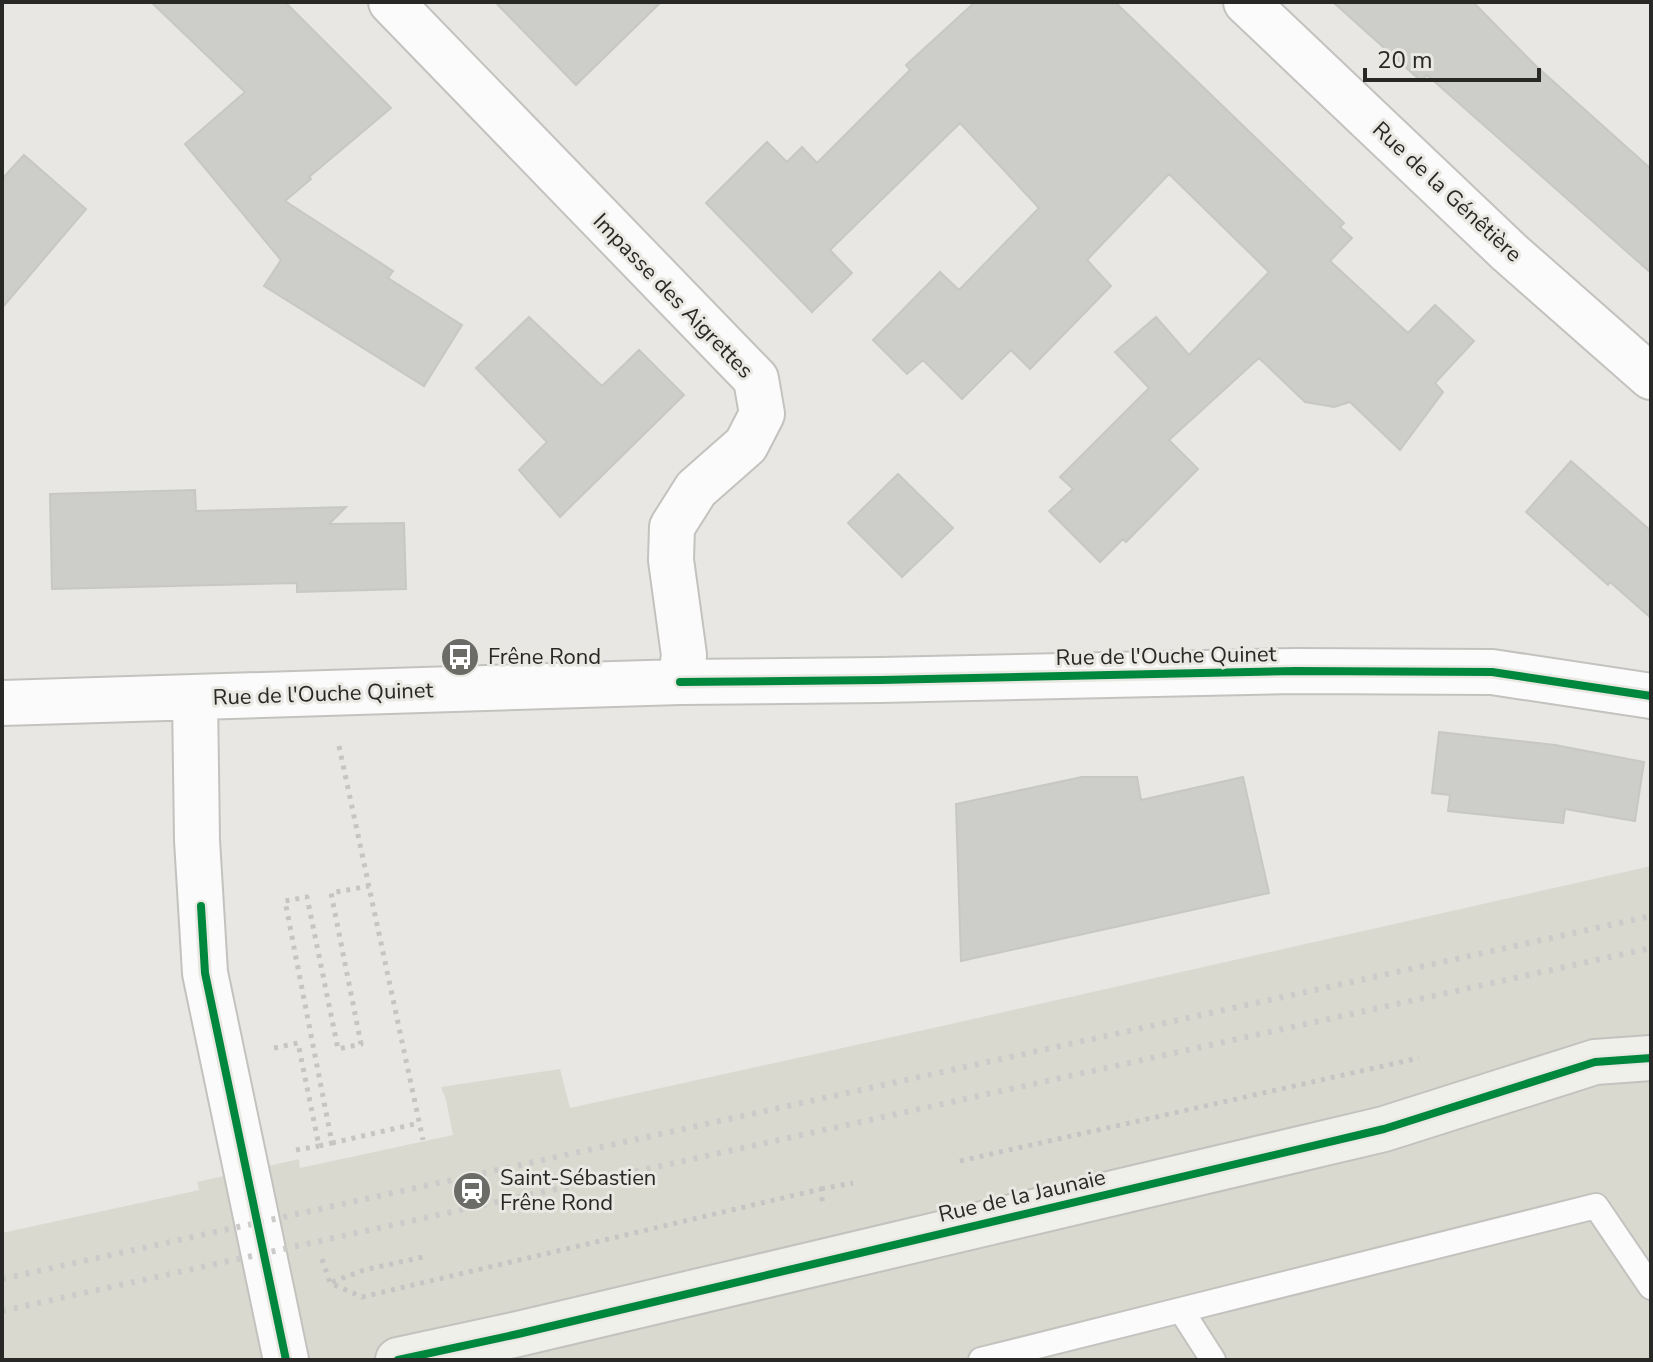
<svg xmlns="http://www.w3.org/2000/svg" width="1653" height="1362" font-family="'Nunito Sans',sans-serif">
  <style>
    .built { fill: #dad9d0 }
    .building { fill: #cdcdca; stroke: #c7c7c4; stroke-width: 2 }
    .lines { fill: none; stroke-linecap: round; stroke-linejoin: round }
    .lane-casing { stroke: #c3c2bf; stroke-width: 28 }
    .street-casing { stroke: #c3c2bf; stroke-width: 48 }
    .secondary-casing { stroke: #c3c2bf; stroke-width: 48 }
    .path { stroke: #c5c5c4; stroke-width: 5; stroke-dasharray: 4 6; stroke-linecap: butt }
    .lane { stroke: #fcfbfb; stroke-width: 24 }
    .street { stroke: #fcfbfb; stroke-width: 44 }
    .secondary { stroke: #f0f0ea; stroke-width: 44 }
    .rail { stroke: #cbcbca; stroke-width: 6; stroke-dasharray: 4 8; stroke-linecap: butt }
    .cycleway-casing { stroke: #e9e8e2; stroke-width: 13 }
    .cycleway { stroke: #00873e; stroke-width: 8 }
    .labels { text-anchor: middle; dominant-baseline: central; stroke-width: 6; stroke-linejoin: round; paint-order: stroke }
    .street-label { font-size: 22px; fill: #282826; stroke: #e9e8e2 }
    .poi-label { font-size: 22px; fill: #282826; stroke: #e9e8e2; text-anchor: start }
  </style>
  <rect width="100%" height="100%" fill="#e8e7e3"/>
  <path class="built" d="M1651,866V1360H2V1233L199,1190L197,1182L299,1159L300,1168L453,1135L446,1100L441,1087L560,1069L570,1108L942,1026Z"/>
  <path class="building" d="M151,2H285L391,108L309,177L311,179L285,201L393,271L388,278L462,325L424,386L264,286L281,260L185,144L245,92Z
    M495,2H661L576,85Z
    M975,2H1115L1344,223L1340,227L1352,238L1330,261L1408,333L1435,305L1474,341L1435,383L1443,392L1400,450L1350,402L1334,407L1305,402L1259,358L1169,440L1198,469L1126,542L1123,539L1100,562L1049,511L1073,489L1060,477L1149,388L1115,352L1156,317L1189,355L1269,272L1169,174L1087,260L1111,286L1030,369L1011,350L962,399L923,360L907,374L873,340L940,272L959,290L1039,208L960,123L830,250L852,273L812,312L706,203L767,142L787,162L802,147L817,163L910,70L906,65Z
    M1333,2H1473L1536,66L1651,169V273L1427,75L1421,81Z
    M24,155L86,209L2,308V179Z
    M529,317L602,386L639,350L684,395L560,517L519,470L547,442L476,368Z
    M1571,461L1651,531V618L1610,582L1608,585L1526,512Z
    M898,474L953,528L902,577L848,523Z
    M195,490L196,511L346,507L329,524L404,523L406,589L297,592V583L52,589L50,494Z
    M1439,732L1555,745L1644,762L1635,821L1565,809L1563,823L1448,811L1450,795L1432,793Z
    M1082,777H1137L1141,800L1243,777L1269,893L961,961L956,804Z"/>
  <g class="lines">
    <defs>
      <path id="lane" d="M1181,1310L1596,1206L1651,1287
        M981,1360L1181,1310L1213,1360"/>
      <path id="street" d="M391,2L756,379L762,414L746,445L696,489L672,527L671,560L684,655L680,682
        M1246,2L1509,252L1651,377
        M195,697L197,840L205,973L286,1360
        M2,703L680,682L881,680L1296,671L1492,672L1651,696"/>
      <path id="secondary" d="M398,1360L518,1334L1384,1129L1595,1062L1651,1058"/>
    </defs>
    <use href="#lane" class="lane-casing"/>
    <use href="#street" class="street-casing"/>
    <use href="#secondary" class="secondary-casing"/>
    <path class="path" d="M339,746L423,1140
      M274,1048L298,1043L319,1146L332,1143L285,901L307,897L338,1049L361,1044L331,893L369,886
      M332,1143L419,1123
      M296,1150L319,1146
      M960,1161L1419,1058
      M821,1189L853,1183
      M322,1259L330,1283L362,1297L821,1189L823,1207
      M332,1282L364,1270L423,1257"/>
    <use href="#lane" class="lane"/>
    <use href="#street" class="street"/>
    <use href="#secondary" class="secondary"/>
    <path class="rail" d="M2,1279L1651,916
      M2,1311L1651,948"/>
    <defs>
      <path id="cycleway" d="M680,682L881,680L1296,671L1492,672L1651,696
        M201,906L205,973L286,1360
        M398,1360L518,1334L1384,1129L1595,1062L1651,1058"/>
    </defs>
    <use href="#cycleway" class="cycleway-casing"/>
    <use href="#cycleway" class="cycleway"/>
  </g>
  <defs>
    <symbol id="bus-disc" viewBox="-11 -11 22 22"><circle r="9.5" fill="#6b6b68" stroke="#e9e8e2"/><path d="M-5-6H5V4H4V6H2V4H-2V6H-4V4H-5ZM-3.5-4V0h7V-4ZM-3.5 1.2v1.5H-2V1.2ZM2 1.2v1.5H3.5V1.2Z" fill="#fff"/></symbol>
    <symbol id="station-disc" viewBox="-11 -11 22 22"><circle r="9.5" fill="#6b6b68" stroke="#e9e8e2"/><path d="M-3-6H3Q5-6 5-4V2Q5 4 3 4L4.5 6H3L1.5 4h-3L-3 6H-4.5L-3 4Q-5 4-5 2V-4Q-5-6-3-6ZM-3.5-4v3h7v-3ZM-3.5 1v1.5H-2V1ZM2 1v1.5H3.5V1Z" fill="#fff"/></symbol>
  </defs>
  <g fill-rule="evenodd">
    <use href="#bus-disc" x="438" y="635" width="44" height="44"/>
    <use href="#station-disc" x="450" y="1169" width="44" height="44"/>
  </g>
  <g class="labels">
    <g class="street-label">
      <text transform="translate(1447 192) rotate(43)">Rue de la Génêtière</text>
      <text transform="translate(673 296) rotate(46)">Impasse des Aigrettes</text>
      <text transform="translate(1166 656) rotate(-1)">Rue de l'Ouche Quinet</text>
      <text transform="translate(323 694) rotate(-2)">Rue de l'Ouche Quinet</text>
      <text transform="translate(1022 1196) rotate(-13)">Rue de la Jaunaie</text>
    </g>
    <g class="poi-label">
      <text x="488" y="657">Frêne Rond</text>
      <text x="500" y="1178">Saint-Sébastien<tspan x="500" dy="25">Frêne Rond</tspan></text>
    </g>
  </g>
  <rect width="1653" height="1362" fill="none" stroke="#282826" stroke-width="8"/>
  <path d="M1365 68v12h174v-12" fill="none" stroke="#282826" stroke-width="4"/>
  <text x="1377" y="68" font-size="24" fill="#282826" stroke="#e9e8e2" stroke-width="6" paint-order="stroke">20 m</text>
</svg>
